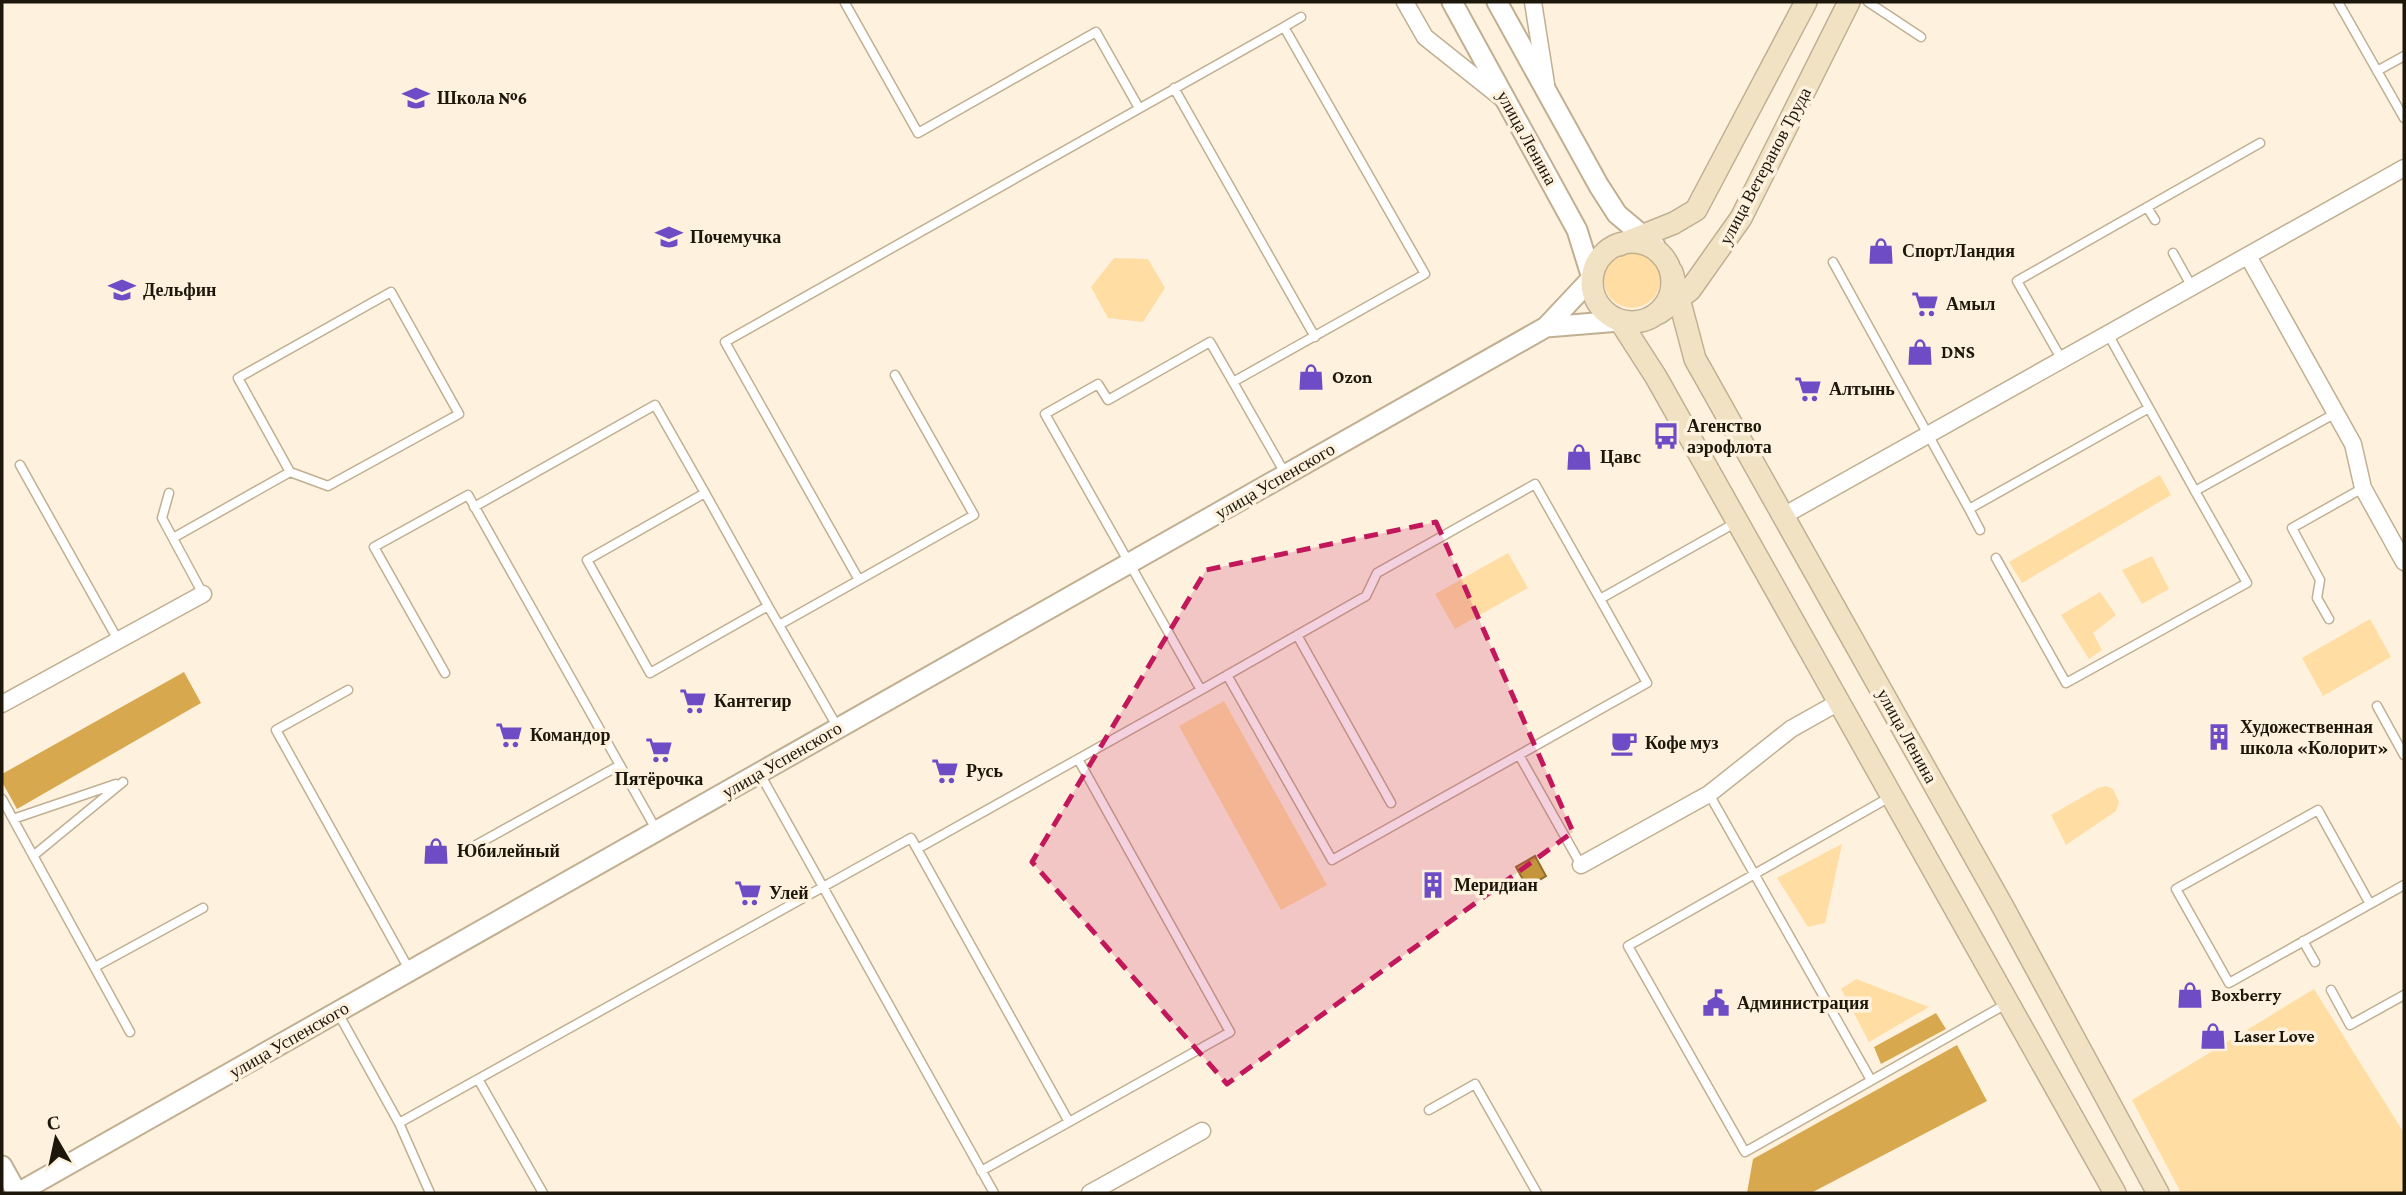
<svg xmlns="http://www.w3.org/2000/svg" width="2406" height="1195" font-family="'Crimson Pro',serif">
  <style>
    .green { fill: #ffdda3 }
    .forest { fill: #d8a84f }
    .water { fill: #c4953b; stroke: #926f2d; stroke-width: 2 }
    .lines { fill: none; stroke-linecap: round; stroke-linejoin: round }
    .service-casing { stroke: #c1af91; stroke-width: 11 }
    .minor-casing { stroke: #c1af91; stroke-width: 19 }
    .tertiary-casing { stroke: #c1af91; stroke-width: 23 }
    .secondary-casing { stroke: #c1af91; stroke-width: 24 }
    .service { stroke: #fff; stroke-width: 8 }
    .minor { stroke: #fff; stroke-width: 16 }
    .tertiary { stroke: #fff; stroke-width: 19 }
    .secondary { stroke: #f2e2c4; stroke-width: 21 }
    .marked { fill: #c2185b; fill-opacity: 0.2; stroke: #c2185b; stroke-width: 5; stroke-dasharray: 14 9; stroke-linejoin: round }
    .labels { text-anchor: middle; dominant-baseline: central; stroke-width: 7; stroke-linejoin: round; paint-order: stroke }
    .poi-label { font-size: 18px; font-weight: bold; fill: #1d170b; stroke: #fef2df; text-anchor: start }
    .street-label { font-size: 18px; fill: #1d170b; stroke: #fef2df }
  </style>
  <rect width="100%" height="100%" fill="#fef2df"/>
  <path class="green" d="M1604 280a28 28 0 1 1 56 0a28 28 0 1 1-56 0Z
    M1114,258L1148,259L1165,288L1143,322L1108,318L1091,287Z
    M2160,475L2171,495L2022,583L2009,562Z
    M1508,553L1528,588L1455,629L1435,594Z
    M2152,556L2169,589L2142,604L2122,570Z
    M2100,592L2116,615L2093,633L2102,650L2089,659L2061,615Z
    M2370,619L2391,657L2323,696L2302,658Z
    M1224,701L1327,885L1281,910L1179,726Z
    M2106,786L2113,789L2119,802L2116,811L2066,845L2051,815L2098,788Z
    M1842,844L1825,923L1808,927L1777,878Z
    M1856,979L1929,1007L1869,1042L1841,989Z
    M2314,989L2404,1133V1193H2181L2132,1100Z"/>
  <path class="forest" d="M184,672L201,703L17,809L2,782V774Z
    M1936,1013L1946,1029L1881,1064L1874,1047Z
    M1957,1045L1987,1101L1811,1193H1747L1753,1159Z"/>
  <path class="water" d="M1535,856L1546,876L1527,887L1516,867Z"/>
  <g class="lines">
    <defs>
      <path id="service" d="M1868,2L1921,37
        M2338,2L2404,118
        M845,3L918,133L1096,32L1139,108
        M1284,27L1301,17
        M2377,71L2404,56
        M1174,88L1315,337
        M2147,207L2155,220
        M2173,253L2192,287
        M1833,262L1969,509L2149,408
        M2108,334L2195,491L2336,413
        M2062,360L2017,281L2260,143
        M20,465L118,640
        M169,493L162,518L203,594
        M474,507L655,405L705,493
        M1969,509L1980,530
        M173,538L290,472L328,486L459,414L391,292L238,378L290,472
        M1996,558L2066,683L2247,583L2195,491
        M859,580L974,515L895,375
        M768,606L705,493L587,560L650,673L768,606L779,625
        M2329,619L2317,598L2320,580L2292,528L2363,488
        M1297,635L1391,803
        M445,673L374,547L468,495L657,831
        M1227,675L1332,860L1647,683L1600,599
        M348,690L276,730L410,971
        M1201,690L1366,596L1377,573L1535,484L1600,599L1735,523
        M2377,706L2404,755
        M838,728L779,625L859,580L725,342L1284,27L1425,274L1233,382L1286,475
        M1519,755L1581,865
        M1078,759L1201,690L1045,414L1098,384L1108,400L1210,342L1233,382
        M760,774L994,1193
        M1709,794L1871,1080
        M1890,797L1628,946L1745,1152L2008,1003
        M2,799L130,1032
        M13,819L116,784
        M476,845L620,765
        M917,849L1078,759L1230,1032L1069,1122
        M33,856L123,782
        M2370,904L2318,810L2176,889L2229,983L2404,885
        M2303,941L2315,962
        M95,967L203,908
        M2331,990L2350,1025L2404,995
        M338,1013L399,1123L911,838L1069,1122L981,1171
        M478,1079L543,1193
        M1429,1110L1475,1084L1537,1193
        M399,1123L430,1193"/>
      <path id="minor" d="M1405,2L1425,37L1504,100
        M1533,2L1546,84
        M2248,256L2353,444L2363,488L2404,562
        M1783,516L2404,168
        M2,704L203,594
        M1581,865L1709,794L1791,729L1839,702
        M1090,1193L1202,1131"/>
      <path id="tertiary" d="M1497,2L1599,186L1617,214L1655,246
        M1546,327L1620,321
        M2,1166L17,1193
        M18,1193L1546,327L1592,278L1577,230L1452,2"/>
      <path id="secondary" d="M1592 282a40 40 0 1 1 80 0a40 40 0 1 1-80 0Z
        M1619,245L1674,223L1696,210L1806,2
        M1672,272L1695,359L2003,907L2158,1193
        M1659,313L1690,290L1741,218L1849,2
        M1620,321L1656,377L2115,1193"/>
    </defs>
    <use href="#service" class="service-casing"/>
    <use href="#minor" class="minor-casing"/>
    <use href="#tertiary" class="tertiary-casing"/>
    <use href="#secondary" class="secondary-casing"/>
    <use href="#service" class="service"/>
    <use href="#minor" class="minor"/>
    <use href="#tertiary" class="tertiary"/>
    <use href="#secondary" class="secondary"/>
  </g>
  <path class="marked" d="M1436,522L1573,832L1227,1084L1032,862L1206,570Z"/>
  <defs>
    <symbol id="school-bare" viewBox="-9 -9 18 18"><path d="M0-5L7-2L0 1L-7-2ZM-4 1L0 2.5L4 1V4Q0 6-4 4Z" fill="#6d4cc5" stroke="#fef2df" stroke-width="2.5" paint-order="stroke"/></symbol>
    <symbol id="shop-bare" viewBox="-9 -9 18 18"><path d="M-5-2.5h2.3a2.7 3.5 0 0 1 5.4 0H5L5.5 6h-11ZM-1.5-2.5h3a1.5 2.3 0 0 0-3 0Z" fill="#6d4cc5" stroke="#fef2df" stroke-width="2.5" paint-order="stroke"/></symbol>
    <symbol id="supermarket-bare" viewBox="-9 -9 18 18"><path d="M-6-5.5h2.5l.6 2H6L4.5 2H-2.5L-4.4-4H-6ZM-1.5 3.2a1.3 1.3 0 1 0 .1 0ZM3 3.2a1.3 1.3 0 1 0 .1 0Z" fill="#6d4cc5" stroke="#fef2df" stroke-width="2.5" paint-order="stroke"/></symbol>
    <symbol id="bus-bare" viewBox="-9 -9 18 18"><path d="M-5-6H5V4H4V6H2V4H-2V6H-4V4H-5ZM-3.5-4V0h7V-4ZM-3.5 1.2v1.5H-2V1.2ZM2 1.2v1.5H3.5V1.2Z" fill="#6d4cc5" stroke="#fef2df" stroke-width="2.5" paint-order="stroke"/></symbol>
    <symbol id="building-bare" viewBox="-9 -9 18 18"><path d="M-4-6H4V6H1V3H-1V6H-4ZM-2.5-4.3h1.7v1.8h-1.7ZM.8-4.3h1.7v1.8H.8ZM-2.5-1h1.7V.8h-1.7ZM.8-1h1.7V.8H.8Z" fill="#6d4cc5" stroke="#fef2df" stroke-width="2.5" paint-order="stroke"/></symbol>
    <symbol id="cafe-bare" viewBox="-9 -9 18 18"><path d="M-5.5-4.5H6V0H3Q3 3.5 0 3.5H-2.5Q-5.5 3.5-5.5 0ZM3-3.2v2h1.7v-2ZM-6 4.5H4V6H-6Z" fill="#6d4cc5" stroke="#fef2df" stroke-width="2.5" paint-order="stroke"/></symbol>
    <symbol id="civic-bare" viewBox="-9 -9 18 18"><path d="M-.6-6.5H3V-4.5H.6V-3L4-1V1h2V6H-6V1h2V-1L-.6-3ZM-1.2 2.5V6h2.4V2.5Z" fill="#6d4cc5" stroke="#fef2df" stroke-width="2.5" paint-order="stroke"/></symbol>
  </defs>
  <g fill-rule="evenodd">
    <use href="#school-bare" x="397" y="79" width="38" height="38"/>
    <use href="#school-bare" x="650" y="218" width="38" height="38"/>
    <use href="#shop-bare" x="1862" y="232" width="38" height="38"/>
    <use href="#school-bare" x="103" y="271" width="38" height="38"/>
    <use href="#supermarket-bare" x="1906" y="285" width="38" height="38"/>
    <use href="#shop-bare" x="1901" y="333" width="38" height="38"/>
    <use href="#shop-bare" x="1292" y="358" width="38" height="38"/>
    <use href="#supermarket-bare" x="1789" y="370" width="38" height="38"/>
    <use href="#bus-bare" x="1647" y="417" width="38" height="38"/>
    <use href="#shop-bare" x="1560" y="438" width="38" height="38"/>
    <use href="#supermarket-bare" x="674" y="682" width="38" height="38"/>
    <use href="#supermarket-bare" x="490" y="716" width="38" height="38"/>
    <use href="#building-bare" x="2200" y="718" width="38" height="38"/>
    <use href="#cafe-bare" x="1605" y="724" width="38" height="38"/>
    <use href="#supermarket-bare" x="640" y="731" width="38" height="38"/>
    <use href="#supermarket-bare" x="926" y="752" width="38" height="38"/>
    <use href="#shop-bare" x="417" y="832" width="38" height="38"/>
    <use href="#building-bare" x="1414" y="866" width="38" height="38"/>
    <use href="#supermarket-bare" x="729" y="874" width="38" height="38"/>
    <use href="#shop-bare" x="2171" y="976" width="38" height="38"/>
    <use href="#civic-bare" x="1697" y="984" width="38" height="38"/>
    <use href="#shop-bare" x="2194" y="1017" width="38" height="38"/>
  </g>
  <g class="labels">
    <g class="poi-label">
      <text x="437" y="98">Школа №6</text>
      <text x="690" y="237">Почемучка</text>
      <text x="1902" y="251">СпортЛандия</text>
      <text x="143" y="290">Дельфин</text>
      <text x="1946" y="304">Амыл</text>
      <text x="1941" y="352">DNS</text>
      <text x="1332" y="377">Ozon</text>
      <text x="1829" y="389">Алтынь</text>
      <text x="1687" y="426">Агенство<tspan x="1687" dy="21">аэрофлота</tspan></text>
      <text x="1600" y="457">Цавс</text>
      <text x="714" y="701">Кантегир</text>
      <text x="2240" y="727">Художественная<tspan x="2240" dy="21">школа «Колорит»</tspan></text>
      <text x="530" y="735">Командор</text>
      <text x="1645" y="743">Кофе муз</text>
      <text x="966" y="771">Русь</text>
      <text x="659" y="779" text-anchor="middle">Пятёрочка</text>
      <text x="457" y="851">Юбилейный</text>
      <text x="1454" y="885">Меридиан</text>
      <text x="769" y="893">Улей</text>
      <text x="2211" y="995">Boxberry</text>
      <text x="1737" y="1003">Администрация</text>
      <text x="2234" y="1036">Laser Love</text>
    </g>
    <g class="street-label">
      <text transform="translate(1527 138) rotate(61)">улица Ленина</text>
      <text transform="translate(1765 166) rotate(-62)">улица Ветеранов Труда</text>
      <text transform="translate(1275 481) rotate(-30)">улица Успенского</text>
      <text transform="translate(1907 736) rotate(61)">улица Ленина</text>
      <text transform="translate(782 760) rotate(-30)">улица Успенского</text>
      <text transform="translate(289 1040) rotate(-30)">улица Успенского</text>
    </g>
  </g>
  <rect width="2406" height="1195" fill="none" stroke="#1d170b" stroke-width="7"/>
  <g transform="translate(56 1139) rotate(351)" stroke="#fef2df" stroke-width="5" paint-order="stroke">
  <path d="M0-5L12 26L0 18L-12 26Z" fill="#1d170b"/>
  <text y="-10" font-size="19" font-weight="bold" text-anchor="middle" fill="#1d170b">С</text>
  </g>
</svg>
